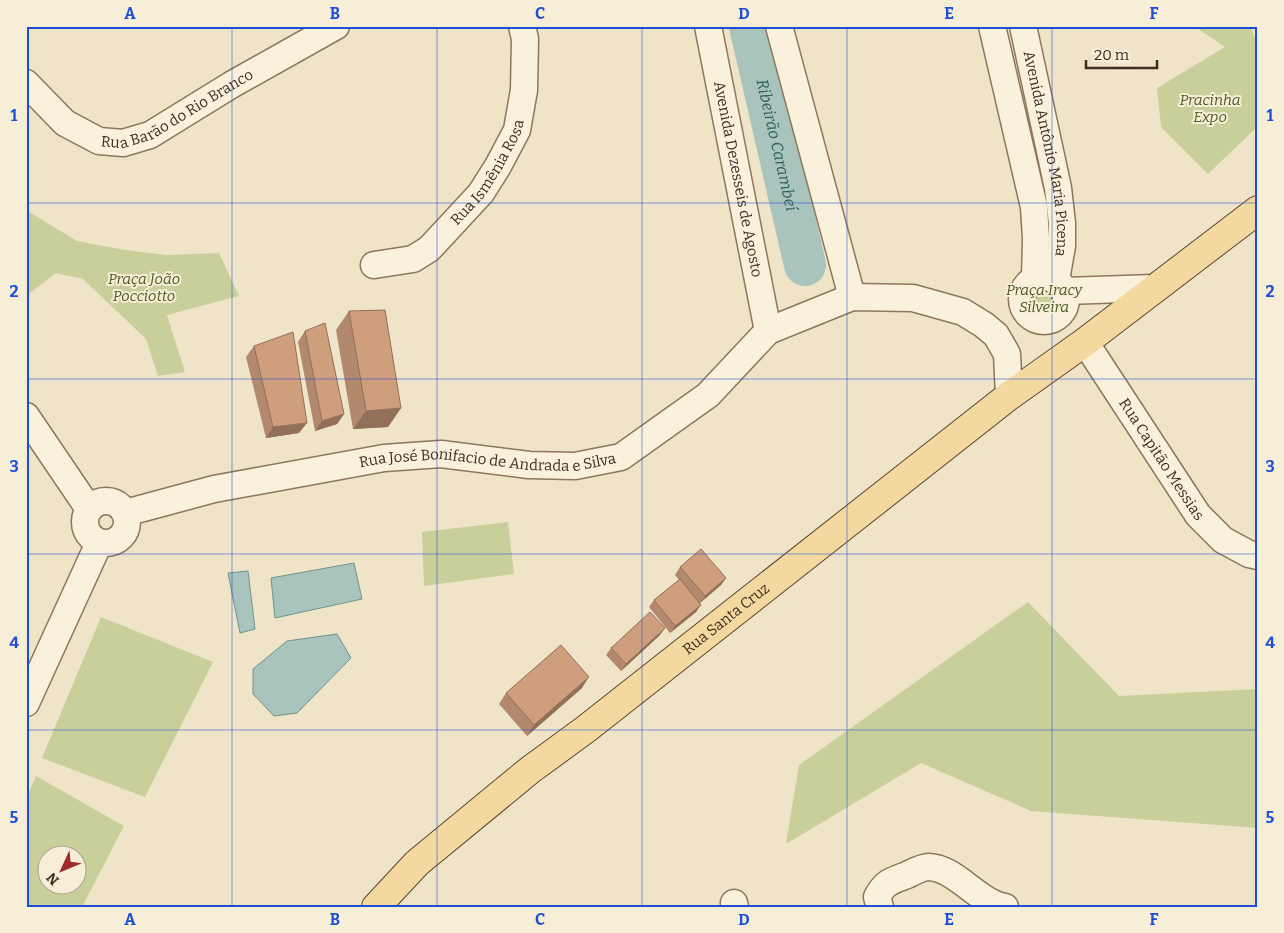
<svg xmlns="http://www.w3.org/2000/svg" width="1284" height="933" font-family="Bitter,serif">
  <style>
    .green { fill: #c9cf9b; fill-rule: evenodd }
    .water { fill: #a9c4bc; stroke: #6f938a }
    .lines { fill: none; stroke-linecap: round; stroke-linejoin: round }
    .river { stroke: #a9c4bc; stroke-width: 42 }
    .minor-casing { stroke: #8d765c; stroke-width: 29 }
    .major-casing { stroke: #5b4430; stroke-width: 30 }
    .minor { stroke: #faf1dc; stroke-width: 26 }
    .major { stroke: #f3d9a0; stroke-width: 28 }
    .wall { fill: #b2896c }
    .shaded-wall { fill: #916f58 }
    .building { fill: #cf9f7d; stroke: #916f58 }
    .grid { fill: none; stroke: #1d4ed8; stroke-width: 1; stroke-opacity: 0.55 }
    .labels { text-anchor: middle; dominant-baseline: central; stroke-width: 4; stroke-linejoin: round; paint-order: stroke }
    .park-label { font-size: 15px; font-style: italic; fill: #4d5a26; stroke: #f7eed8 }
    .street-label { font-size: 15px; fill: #3d2e20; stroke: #f7eed8 }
    .water-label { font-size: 16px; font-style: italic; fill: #2f5d5a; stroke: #f7eed8 }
    .neatline { fill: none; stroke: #1d4ed8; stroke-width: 2 }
    .grid-label { font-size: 16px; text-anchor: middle; font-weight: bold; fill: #1d4ed8 }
  </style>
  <rect width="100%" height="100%" fill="#f0e4c8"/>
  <path class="green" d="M1194,26H1250L1258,44V126L1208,174L1161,127L1157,88L1225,47Z
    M26,210L77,241L125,250L167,255L219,253L239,296L167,315L185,372L158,376L146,339L83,279L56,273L26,296Z
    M1038,281L1062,295C1061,305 1059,311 1050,315C1026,318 1018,293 1038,281Z
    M508,522L514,574L424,586L422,532Z
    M1028,602L1119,696L1258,689V828L1031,811L921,763L786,844L799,765Z
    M101,617L213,662L145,797L42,758Z
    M36,776L124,826L82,907H26V799ZM48,856H78V886H48Z"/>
  <path class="water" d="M354,563L362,599L275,618L271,578Z
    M248,571L255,629L240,633L228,573Z
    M337,634L351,658L297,713L274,716L253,694V669L287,641Z"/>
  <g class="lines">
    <path class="river" id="s1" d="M750,26L805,265"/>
    <defs>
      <g id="minor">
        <path id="s2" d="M708,26L768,331"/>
        <path d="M779,26L852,297"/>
        <path d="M992,26L1034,207L1036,239L1035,278"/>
        <path id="s3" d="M1023,26L1058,188L1062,223V246L1056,280"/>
        <path id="s4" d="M26,83L65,123L99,141L123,143L150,135L231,85L336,26"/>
        <path id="s5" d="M374,265L413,259L429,249L481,193L498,166L517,130L524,90L525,39L522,26"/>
        <circle cx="1044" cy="299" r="22"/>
        <path d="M1065,291L1154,288"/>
        <path id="s6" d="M1085,342L1198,515L1223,540L1249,554L1258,556"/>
        <path d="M26,416L89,509"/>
        <circle cx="106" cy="522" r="21"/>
        <path id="s7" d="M125,513L214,489L384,458L441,454L529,465L575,466L621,457L708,395L768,331L852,297L913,298L963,312L984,325L996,335L1007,354L1009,396"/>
        <path d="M26,703L99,543"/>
        <path d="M734,903L735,907"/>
        <path d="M880,907L877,897C885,882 891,881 907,875C913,872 922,867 929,867C956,868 977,902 1005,907"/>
      </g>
      <g id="major">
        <path id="s8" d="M376,907L417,863L530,770L586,729L1009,396L1085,342L1258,210"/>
      </g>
    </defs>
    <use href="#minor" class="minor-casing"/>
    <use href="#major" class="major-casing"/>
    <use href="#minor" class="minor"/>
    <use href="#major" class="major"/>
  </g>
  <path class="wall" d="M349,311L401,408L388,427L353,429L336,330Z
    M305,331L344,414L337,424L315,431L298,342Z
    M254,346L299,433L266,438L246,357Z
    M680,567L726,578L721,585L700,603L696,612L670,633L649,607L654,600L679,580L675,575Z
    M660,635L621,671L606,655L611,648Z
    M582,688L527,736L499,704L506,693Z"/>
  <path class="shaded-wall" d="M401,408L388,427L353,429L366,411Z
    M344,414L337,424L315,431L322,421Z
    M307,423L299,433L266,438L273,427Z
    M726,578L721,585L700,603L705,596Z
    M701,605L696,612L670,633L675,626Z
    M665,628L660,635L621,671L626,664Z
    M589,677L582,688L527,736L534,725Z"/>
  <path class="building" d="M385,310L401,408L366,411L349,311Z
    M325,323L344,414L322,421L305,331Z
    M293,332L307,423L273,427L254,346Z
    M701,549L726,578L705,596L680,567Z
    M680,579L701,605L675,626L654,600Z
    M650,612L665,628L626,664L611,648Z
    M561,645L589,677L534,725L506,693Z"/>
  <path class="grid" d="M232,26V907M437,26V907M642,26V907M847,26V907M1052,26V907M26,203H1258M26,379H1258M26,554H1258M26,730H1258"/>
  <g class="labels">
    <g class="park-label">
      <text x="1210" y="100">Pracinha<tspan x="1210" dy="17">Expo</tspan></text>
      <text x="144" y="279">Praça João<tspan x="144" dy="17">Pocciotto</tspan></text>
      <text x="1044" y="290">Praça Iracy<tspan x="1044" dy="17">Silveira</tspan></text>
    </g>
    <g class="street-label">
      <text stroke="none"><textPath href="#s4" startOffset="181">Rua Barão do Rio Branco</textPath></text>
      <text stroke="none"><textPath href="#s3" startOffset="130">Avenida Antônio Maria Picena</textPath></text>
      <text stroke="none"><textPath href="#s5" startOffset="156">Rua Ismênia Rosa</textPath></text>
      <text stroke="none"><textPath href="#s2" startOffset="156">Avenida Dezesseis de Agosto</textPath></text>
      <text stroke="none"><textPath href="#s6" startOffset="140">Rua Capitão Messias</textPath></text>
      <text stroke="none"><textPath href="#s7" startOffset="369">Rua José Bonifacio de Andrada e Silva</textPath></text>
      <text stroke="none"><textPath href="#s8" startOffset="454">Rua Santa Cruz</textPath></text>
    </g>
    <g class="water-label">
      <text stroke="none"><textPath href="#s1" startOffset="122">Ribeirão Carambeí</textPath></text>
    </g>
  </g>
  <rect width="1284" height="933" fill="none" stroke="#f7eed8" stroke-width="55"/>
  <g transform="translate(62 870) rotate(226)"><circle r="24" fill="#f7eed8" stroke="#ada18e"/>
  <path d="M0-4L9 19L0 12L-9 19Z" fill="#9e2a2b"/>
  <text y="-8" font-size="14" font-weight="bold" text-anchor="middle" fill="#3d2e20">N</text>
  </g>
  <path d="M1086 60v8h71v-8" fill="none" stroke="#3d2e20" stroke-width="2.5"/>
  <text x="1094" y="60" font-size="15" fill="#3d2e20" stroke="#f7eed8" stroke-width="4" paint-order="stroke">20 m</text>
  <rect x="28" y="28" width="1228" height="878" class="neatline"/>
  <g class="grid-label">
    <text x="130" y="19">A</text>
    <text x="335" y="19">B</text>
    <text x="540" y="19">C</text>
    <text x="744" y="19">D</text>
    <text x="949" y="19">E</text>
    <text x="1154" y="19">F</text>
    <text x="14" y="121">1</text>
    <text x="1270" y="121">1</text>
    <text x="14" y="297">2</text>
    <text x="1270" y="297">2</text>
    <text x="14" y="472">3</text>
    <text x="1270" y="472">3</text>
    <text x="14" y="648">4</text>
    <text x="1270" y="648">4</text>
    <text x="14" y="823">5</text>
    <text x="1270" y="823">5</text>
    <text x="130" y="925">A</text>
    <text x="335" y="925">B</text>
    <text x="540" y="925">C</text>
    <text x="744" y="925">D</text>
    <text x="949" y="925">E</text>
    <text x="1154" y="925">F</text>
  </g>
</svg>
